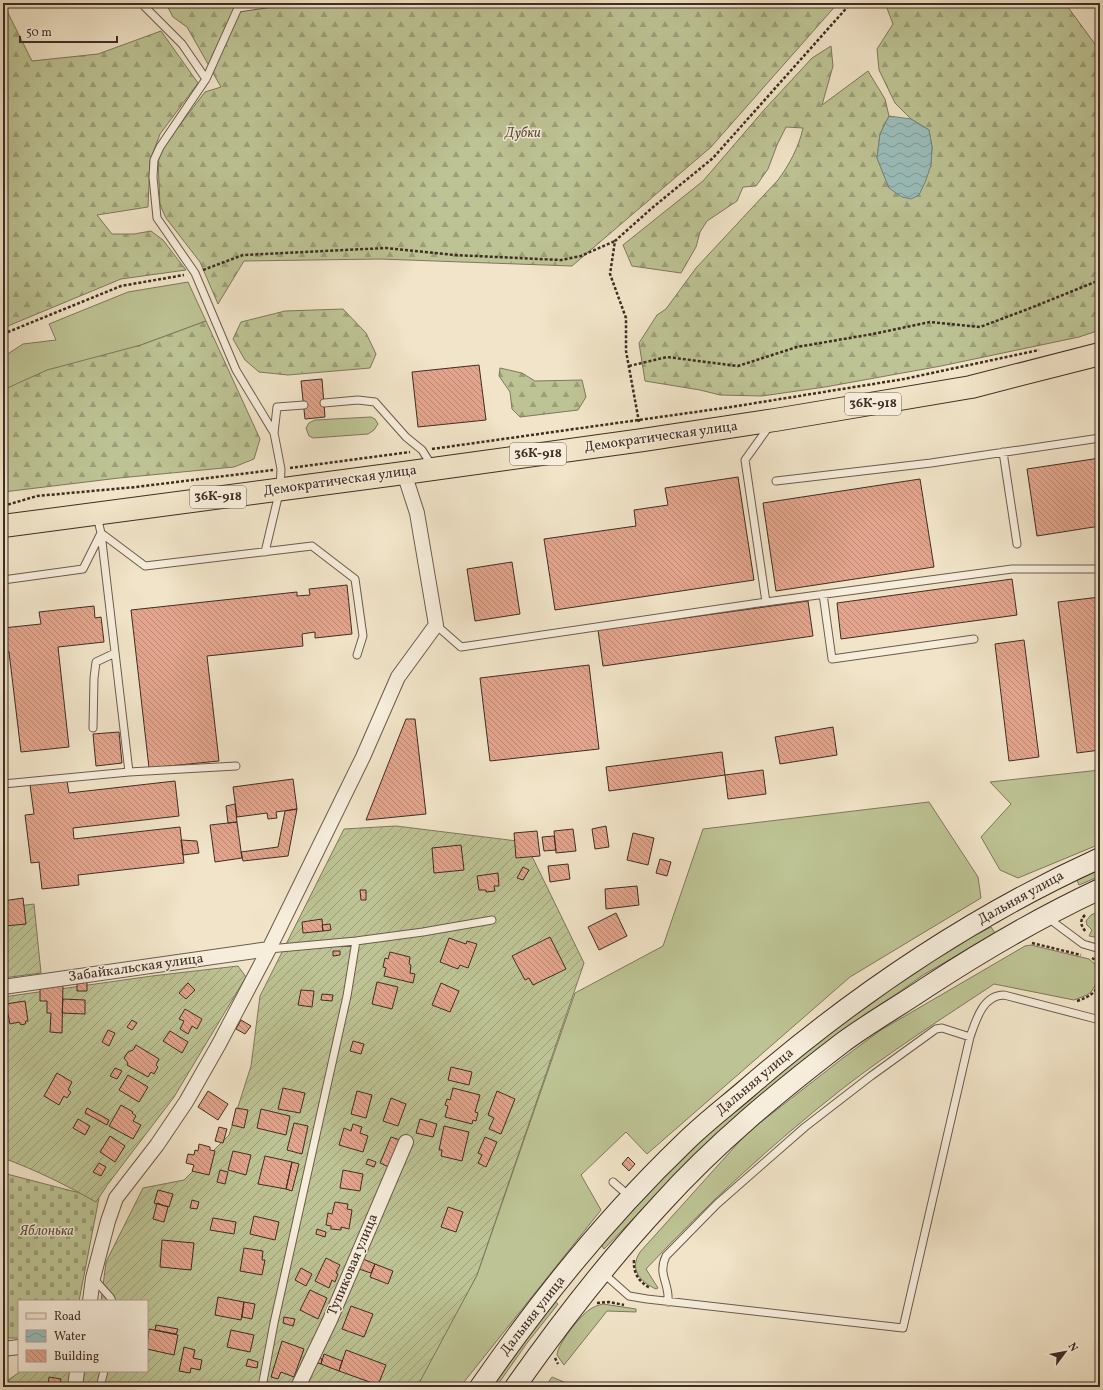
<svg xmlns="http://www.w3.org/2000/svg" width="1103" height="1390" font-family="Vollkorn,serif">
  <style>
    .grass { fill: #bdc394; stroke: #7e785c }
    .forest { fill: url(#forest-firs); stroke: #7e785c }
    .cemetery { fill: url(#cemetery-stones); stroke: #7e785c }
    .garden { fill: url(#garden-furrows); stroke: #7e785c }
    .water { fill: url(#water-waves); stroke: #76847f }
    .building { fill: url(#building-back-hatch); stroke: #3f2d24 }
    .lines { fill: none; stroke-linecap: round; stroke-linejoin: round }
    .lane-casing { stroke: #6c5b4d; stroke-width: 9 }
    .street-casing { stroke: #6c5b4d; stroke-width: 16 }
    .secondary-casing { stroke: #3f2d24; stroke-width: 22 }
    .primary-casing { stroke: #3f2d24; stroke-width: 24 }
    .path { stroke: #3f2d24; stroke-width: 2.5; stroke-dasharray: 3 2; stroke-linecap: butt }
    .lane { stroke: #f6eddb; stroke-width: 7 }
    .street { stroke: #f6eddb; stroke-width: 14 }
    .secondary { stroke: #f6eddb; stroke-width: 20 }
    .primary { stroke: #f1e4c8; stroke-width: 22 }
    .labels { text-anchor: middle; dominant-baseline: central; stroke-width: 3; stroke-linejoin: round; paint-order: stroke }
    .shield { fill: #f6eddb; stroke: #76675b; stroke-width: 1 }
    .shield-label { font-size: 13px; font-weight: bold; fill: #3f2d24 }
    .park-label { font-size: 14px; font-style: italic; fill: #5e5240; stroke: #f6eddb }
    .street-label { font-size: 14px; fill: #3f2d24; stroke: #f6eddb }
  </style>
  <defs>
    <pattern id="forest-firs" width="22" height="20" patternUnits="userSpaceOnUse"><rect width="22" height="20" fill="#bdc394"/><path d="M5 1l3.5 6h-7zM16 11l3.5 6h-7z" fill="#9b9f79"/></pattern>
    <pattern id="cemetery-stones" width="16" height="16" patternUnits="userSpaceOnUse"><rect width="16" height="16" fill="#bdc394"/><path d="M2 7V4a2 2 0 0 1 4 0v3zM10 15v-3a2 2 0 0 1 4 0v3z" fill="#9b9f79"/></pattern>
    <pattern id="garden-furrows" width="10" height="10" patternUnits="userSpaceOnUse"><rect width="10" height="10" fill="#bdc394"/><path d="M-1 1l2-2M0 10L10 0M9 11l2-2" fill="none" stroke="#9b9f79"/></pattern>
    <pattern id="water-waves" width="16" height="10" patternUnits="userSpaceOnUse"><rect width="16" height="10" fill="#9bbebb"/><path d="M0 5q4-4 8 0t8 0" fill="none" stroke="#809b98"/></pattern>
    <pattern id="building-back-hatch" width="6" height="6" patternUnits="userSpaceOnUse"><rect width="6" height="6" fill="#e3a58d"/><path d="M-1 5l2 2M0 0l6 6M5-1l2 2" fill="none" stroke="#b98773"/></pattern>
  </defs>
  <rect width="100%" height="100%" fill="#f1e4c8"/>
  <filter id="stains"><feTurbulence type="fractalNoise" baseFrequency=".005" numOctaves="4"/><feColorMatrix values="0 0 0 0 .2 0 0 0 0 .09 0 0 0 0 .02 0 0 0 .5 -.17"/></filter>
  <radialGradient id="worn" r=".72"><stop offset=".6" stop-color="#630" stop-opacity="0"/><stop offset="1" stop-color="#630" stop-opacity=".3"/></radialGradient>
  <path class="grass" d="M188,282L206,321L141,345L3,390V357L23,344L56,340L49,324L128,292Z
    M371,417L375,419L378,424L374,430L368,434L313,438L309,436L306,428L309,423L315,420Z
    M1100,770V844L1018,878L1000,870L981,837L1011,804L990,782Z
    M929,802L978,877L981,898L850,977L647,1154L626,1132L581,1175L601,1210L460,1387H416L477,1275L575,993L663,946L703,829Z
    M1100,869V876L1079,885L1077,880Z
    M1100,911V938L1089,936L1092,930L1087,925L1086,921L1091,915Z
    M991,927L995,933L923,975L857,1022L656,1195L604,1249L600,1243L652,1188L718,1125L787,1065L854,1014L933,958Z
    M1031,945L1089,959L1096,965L1099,971L1096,984L1091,992L1087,995L1074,1000L994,984C943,1018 891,1051 842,1089C772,1144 707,1204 646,1269L658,1288L656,1289C640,1282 629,1269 640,1252L747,1133L843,1058L881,1030L1025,946Z
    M552,1299L558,1304L527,1343L496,1387H488Z
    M603,1304L636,1309V1312L607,1311L564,1365L557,1355C557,1345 580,1316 589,1310C593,1307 598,1305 603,1304Z
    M552,1377L576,1387H545Z"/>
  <path class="forest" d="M3,3L32,61L98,54L161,31L198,83L160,134L150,161L148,207L97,215L112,234H134L151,231L163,240L186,270L121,279L3,328Z
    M167,3H838L711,147L572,266L380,259L244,261L218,304L200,262L166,218L160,205L158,161L163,147L205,92L221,87L187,27L173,17L166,4Z
    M885,3H1065L1100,51V330L1079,337L941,366L825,387L762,396L720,395L700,390L645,381L639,343L657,315L666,309L696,268L778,180C789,165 799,147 803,128L786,127L777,145L768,169L756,186L743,187L737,201L707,221L700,232L696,247L681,273L632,266L623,245L703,181L764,110L812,58L831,46L833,66L822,105L868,71L885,99L889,116L880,134L877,158L889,188L931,165L932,147L929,130L911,119L895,103L879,70L877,49L893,24Z
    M343,309L366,333L376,354L370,368L288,375L259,372L245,360L233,339L241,322L285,311Z
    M206,321L260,439L254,459L234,467L119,478L3,492V390L47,370L141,345Z
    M500,368L522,373L535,381L582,380L586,397L578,410L520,417L512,409L510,392L499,376Z"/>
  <path class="cemetery" d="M3,1173L99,1198L79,1301H19V1338H3Z"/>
  <path class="garden" d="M396,826L525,842L584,963L477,1275L417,1387H3V1384L21,1371H147V1301H101L106,1262L143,1188L184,1180L229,1135L251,1066L260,996L344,829Z
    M34,904L41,973L3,978V908Z
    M238,966L246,977L174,1097L108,1184L96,1202C66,1185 36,1170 3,1158V997L152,976Z"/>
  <path class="water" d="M889,116L911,119L929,130L932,147L931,165L926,180L919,195L911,199L902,197L889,188L877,158L880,134Z"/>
  <path class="building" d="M479,365L486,420L418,427L412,372Z
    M322,379L325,417L305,419L301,381Z
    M1100,458V526L1037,536L1027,469Z
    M738,477L754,580L555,610L544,539L636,526L634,510L668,505L665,488Z
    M920,479L934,567L776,591L763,503Z
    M512,562L520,614L475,621L467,569Z
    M1012,579L1017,615L841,639L837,603Z
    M347,585L352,634L315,638V632L302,634L303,646L207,656L219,761L149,768L131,610L297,592V596L310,595L309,589Z
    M1100,597V750L1077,753L1058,602Z
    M808,601L813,636L603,666L598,630Z
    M94,606L95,618L101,617L104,642L58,647L69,747L21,752L9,652L3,653V628L41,624L39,612Z
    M1024,640L1039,757L1009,761L995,644Z
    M589,665L599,749L490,761L480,678Z
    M406,719H415L426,814L366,820Z
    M833,727L837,755L780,764L775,737Z
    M119,732L122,763L96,766L93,734Z
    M722,752L725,775L609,791L606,767Z
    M763,770L766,794L728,799L725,775Z
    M293,779L297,809L276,812L277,818L268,819L267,813L237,817L233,787Z
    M67,781L69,793L175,781L179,816L73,828L74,839L180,827L184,863L78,875L79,885L42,889L39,862L31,863L25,815L34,814L30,785Z
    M235,804L237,822L228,823L226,806Z
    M297,809L288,856L243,861L241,852L278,847L285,811Z
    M237,822L242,858L215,862L210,825Z
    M606,826L609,847L595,849L592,829Z
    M573,829L576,851L556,853L554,831Z
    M537,831L540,856L516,858L514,833Z
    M633,833L654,838L648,865L627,860Z
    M554,836L556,850L544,851L542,837Z
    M181,840L197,841L199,853L183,855Z
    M461,845L464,870L434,873L432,848Z
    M3,857L6,881H3Z
    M660,859L671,862L667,876L656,873Z
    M568,864L570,879L550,882L548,866Z
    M523,867L529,870L523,880L517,878Z
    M498,873L499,886H494L495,891L486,892V890H479L477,876Z
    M637,886L639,905L606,909L605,889Z
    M360,890H366V900H361Z
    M23,898L26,924L5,926L3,901Z
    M616,913L627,936L599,950L588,927Z
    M322,919L323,931L303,933L302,922Z
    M330,924L331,930L323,931L322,925Z
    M550,937L566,969L533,985L529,978L525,980L512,956Z
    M449,938L466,944L467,941L477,944L468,968L460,965L458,969L440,962Z
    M333,951H340V955L333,956Z
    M390,952L410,957L409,964L411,965L410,973L415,974L413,983L384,976L386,968L383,967L385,958L388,959Z
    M77,980H87V991H77Z
    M377,982L398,987L392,1009L372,1004Z
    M188,983L195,990L186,999L179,993Z
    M441,983L459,991L450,1012L432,1005Z
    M40,984H63L62,1033L50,1032L51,1013H47V1001H40Z
    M301,990L314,991L312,1007L298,1005Z
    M322,994L333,995L332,1001L321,1000Z
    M63,999L85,1000V1014L62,1013Z
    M25,1001L28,1021H26L25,1024L21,1025L19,1022L10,1024L6,1004Z
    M185,1009L202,1019L197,1029L192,1026L188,1034L180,1029L184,1021L179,1019Z
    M132,1020L137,1023L132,1030L127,1027Z
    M241,1020L251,1026L245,1034L236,1029Z
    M108,1030L115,1033L109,1046L102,1042Z
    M170,1031L188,1042L182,1053L163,1041Z
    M353,1041L364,1044L361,1054L350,1051Z
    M136,1045L159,1059L156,1065L158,1067L154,1074L151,1072L148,1077L127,1065L128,1063L124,1058L128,1052L133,1050Z
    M451,1067L472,1072L469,1085L448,1080Z
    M3,1068L7,1070L3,1078Z
    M115,1068L122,1071L117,1079L110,1076Z
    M57,1073L72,1082L68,1090L71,1092L67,1098L64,1096L59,1105L44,1096Z
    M128,1075L148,1087L139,1102L119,1090Z
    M283,1088L305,1093L300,1113L278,1109Z
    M453,1088L480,1095L475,1112L478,1113L476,1121L473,1120L472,1124L445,1117L448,1106L445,1105L447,1099L450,1100Z
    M208,1091L228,1104L218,1120L198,1107Z
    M357,1091L372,1095L366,1118L351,1114Z
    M497,1091L515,1099L501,1134L489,1129L494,1118L488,1115Z
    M391,1098L406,1104L398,1126L383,1121Z
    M121,1105L133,1112L132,1113L136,1116L133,1121L141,1125L133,1139L109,1126Z
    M87,1108L109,1120L107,1125L85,1113Z
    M236,1108L248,1110L244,1128L232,1125Z
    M261,1109L290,1116L286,1135L257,1128Z
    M78,1119L90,1126L85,1135L73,1128Z
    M420,1119L437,1124L433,1137L416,1133Z
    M294,1123L308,1126L302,1154L287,1150Z
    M353,1124L362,1127L360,1133L368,1136L363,1152L339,1145L344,1128L351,1131Z
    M444,1126L469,1132L462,1161L441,1156L442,1150H439Z
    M219,1127L227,1129L223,1143L215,1141Z
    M110,1136L125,1146L115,1162L100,1152Z
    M391,1137L400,1140L389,1167L380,1163Z
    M485,1137L497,1142L486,1167L478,1163L482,1155L478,1153Z
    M199,1144L210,1147V1150L215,1151L209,1175L192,1171L194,1165L186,1163L188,1154L194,1155L195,1150L198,1151Z
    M233,1151L251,1155L246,1175L228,1170Z
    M265,1156L292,1162L286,1189L258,1184Z
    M628,1157L635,1164L629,1171L622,1164Z
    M368,1159L376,1162L374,1167L366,1164Z
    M292,1162L299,1164L292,1191L286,1189Z
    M99,1163L106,1167L101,1176L93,1172Z
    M220,1170L228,1172L225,1184L217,1182Z
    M343,1170L363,1174L360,1191L340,1188Z
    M158,1190L173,1194L169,1207L154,1203Z
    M192,1200L199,1202L197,1209L190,1208Z
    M335,1202L348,1204L347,1209L352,1210L349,1229L341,1227V1230L331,1229V1226L326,1225L328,1213L332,1214Z
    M157,1203L168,1207L164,1222L153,1219Z
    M448,1207L463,1212L456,1232L441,1227Z
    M254,1216L279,1222L275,1240L250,1234Z
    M213,1218L236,1222L234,1234L210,1230Z
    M317,1229L326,1232L325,1237L316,1234Z
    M162,1240L194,1243L191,1270L160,1267Z
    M244,1248L263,1251L262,1260H265L262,1275L240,1271Z
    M326,1258L340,1265L336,1273L338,1274L335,1282L332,1280L329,1288L315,1281Z
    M363,1259L375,1264L371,1273L359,1269Z
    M375,1264L393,1271L388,1284L370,1277Z
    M301,1268L312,1274L306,1286L295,1280Z
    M310,1290L327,1298L318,1319L300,1310Z
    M218,1297L244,1302L241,1320L215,1315Z
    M244,1302L255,1304L252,1319L242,1317Z
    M351,1306L373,1314L364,1337L342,1329Z
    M284,1317L295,1319L293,1326L283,1323Z
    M156,1325L178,1329L176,1334L155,1330Z
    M149,1329L178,1335L174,1355L147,1349Z
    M231,1330L254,1335L250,1352L227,1347Z
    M282,1341L304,1349L294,1377L281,1372L278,1379L271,1377Z
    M184,1347L195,1350L193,1358L202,1360L200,1370L191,1368L190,1373L179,1371Z
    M346,1350L386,1365L378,1385L339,1371Z
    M324,1354L342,1361L339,1371L321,1364Z
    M317,1357L322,1359L321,1364L315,1362Z
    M248,1359L258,1362L257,1368L246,1366Z
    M49,1377L61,1379L59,1387H48Z
    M203,1384L222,1387H202Z"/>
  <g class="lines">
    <defs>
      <path id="lane" d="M238,3V8L206,79L160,147L154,160L153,177L157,218L195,273L236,370L274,433
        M145,7L182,44L206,79
        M238,8L272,3
        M324,403L358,400L375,402L406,437L422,450L432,466
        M1003,452L1017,544
        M776,481L931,463L1100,438
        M265,552L280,489L281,469L274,433L277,407L304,405
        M3,580L83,569L101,533L97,516
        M823,594L832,659L974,639
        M766,602L1012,569H1100
        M436,625L461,647L766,602L745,460L770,425
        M93,728L94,678L96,662L115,653
        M129,772L101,533L145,566L312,546L355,579L363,636L357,655
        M3,784L129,772L236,766
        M1048,918L1083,944L1100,949
        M269,949L356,941L423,932L492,920
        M613,1182L629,1196
        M603,1273L629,1296L647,1299L903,1328L970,1037C976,1020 983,995 1004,995L1100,1020
        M93,1278L110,1297L112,1301
        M668,1302C670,1283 657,1275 666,1256L717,1204L805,1127L871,1076L936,1029L942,1028L970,1037
        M100,1387L104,1371
        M262,1387L274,1323L347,996L356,941"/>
      <path id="street" d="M3,987L269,949
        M90,1301L93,1278L108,1221L116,1198L157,1145L186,1102L219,1044L269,949L363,757L398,677L436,625L417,513L404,473
        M3,1349L19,1347
        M75,1387L77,1371
        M298,1387L330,1320L406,1142"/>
      <path id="secondary" d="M480,1387C540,1300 608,1216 684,1143C703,1124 724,1108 744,1091C851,998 970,917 1100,858
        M515,1387C560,1323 608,1261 661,1204C715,1144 778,1092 842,1043C869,1023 899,1006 927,987C982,951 1040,917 1100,889"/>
      <path id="primary" d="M3,526L404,473L643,440L775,420L971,387L1100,354"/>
    </defs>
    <use href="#lane" class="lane-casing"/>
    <use href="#street" class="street-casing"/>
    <use href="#secondary" class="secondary-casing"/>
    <use href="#primary" class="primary-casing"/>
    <path class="path" d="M203,270L243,255L386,248L454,255L561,260L581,256L615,241
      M3,334L121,286L184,275
      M629,366L667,357L738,366L797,347L873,334L930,322L980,327L1028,309L1100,280
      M639,422L626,351V318L610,274L615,241L652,208L713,158L851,3
      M432,449L731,407L904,379L1039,350
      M290,468L410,452
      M3,505L10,504L37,496L136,487L273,470
      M1085,915C1079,921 1081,926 1086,932
      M1032,943L1081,955
      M1092,958L1097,961L1100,966
      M1077,1001C1089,997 1096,993 1100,981
      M634,1260C633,1273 639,1282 650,1288
      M1096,1262L1100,1268
      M597,1303L609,1302L624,1305
      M555,1358L558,1364"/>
    <use href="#lane" class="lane"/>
    <use href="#street" class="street"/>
    <use href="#secondary" class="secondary"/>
    <use href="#primary" class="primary"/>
  </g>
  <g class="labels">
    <g class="shield">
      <rect x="845" y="393" width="56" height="22" rx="3"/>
      <rect x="510" y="443" width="56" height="22" rx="3"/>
      <rect x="190" y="486" width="56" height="22" rx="3"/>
    </g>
    <g class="shield-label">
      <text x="873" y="404">36К-918</text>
      <text x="538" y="454">36К-918</text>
      <text x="218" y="497">36К-918</text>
    </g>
    <g class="park-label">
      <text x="523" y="133">Дубки</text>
      <text x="47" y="1231">Яблонька</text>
    </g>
    <g class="street-label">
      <text transform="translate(661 437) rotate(-8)">Демократическая улица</text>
      <text transform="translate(340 481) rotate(-8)">Демократическая улица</text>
      <text transform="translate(1021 898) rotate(-29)">Дальняя улица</text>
      <text transform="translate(136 968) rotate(-8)">Забайкальская улица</text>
      <text transform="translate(755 1082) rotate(-40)">Дальняя улица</text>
      <text transform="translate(353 1265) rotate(-67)">Тупиковая улица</text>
      <text transform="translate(533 1316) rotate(-52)">Дальняя улица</text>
    </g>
  </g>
  <rect width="1103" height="1390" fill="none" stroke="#f1e4c8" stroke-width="16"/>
  <rect x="4" y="4" width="1095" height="1382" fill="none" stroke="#3f2d24" stroke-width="2"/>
  <rect x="8" y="8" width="1087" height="1374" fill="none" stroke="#3f2d24"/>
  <rect x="18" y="1300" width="130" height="72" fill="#f6eddb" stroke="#ada092"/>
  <rect x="26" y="1313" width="20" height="6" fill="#f1e4c8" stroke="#ada092"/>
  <text x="54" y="1320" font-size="12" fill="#3f2d24">Road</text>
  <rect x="26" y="1330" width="20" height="12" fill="url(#water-waves)" stroke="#ada092"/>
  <text x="54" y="1340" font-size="12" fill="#3f2d24">Water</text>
  <rect x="26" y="1350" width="20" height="12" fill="url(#building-back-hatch)" stroke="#ada092"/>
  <text x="54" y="1360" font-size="12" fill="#3f2d24">Building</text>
  <g transform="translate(1065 1352) rotate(58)" stroke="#f6eddb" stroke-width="3" paint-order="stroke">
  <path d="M0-3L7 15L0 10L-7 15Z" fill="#3f2d24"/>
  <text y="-6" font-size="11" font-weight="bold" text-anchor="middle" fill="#3f2d24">N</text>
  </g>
  <path d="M20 36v6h97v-6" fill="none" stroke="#3f2d24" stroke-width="2"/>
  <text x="26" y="36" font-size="12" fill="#3f2d24" stroke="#f6eddb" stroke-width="3" paint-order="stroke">50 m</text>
  <rect width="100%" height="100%" filter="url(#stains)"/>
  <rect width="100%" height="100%" fill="url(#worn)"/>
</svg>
